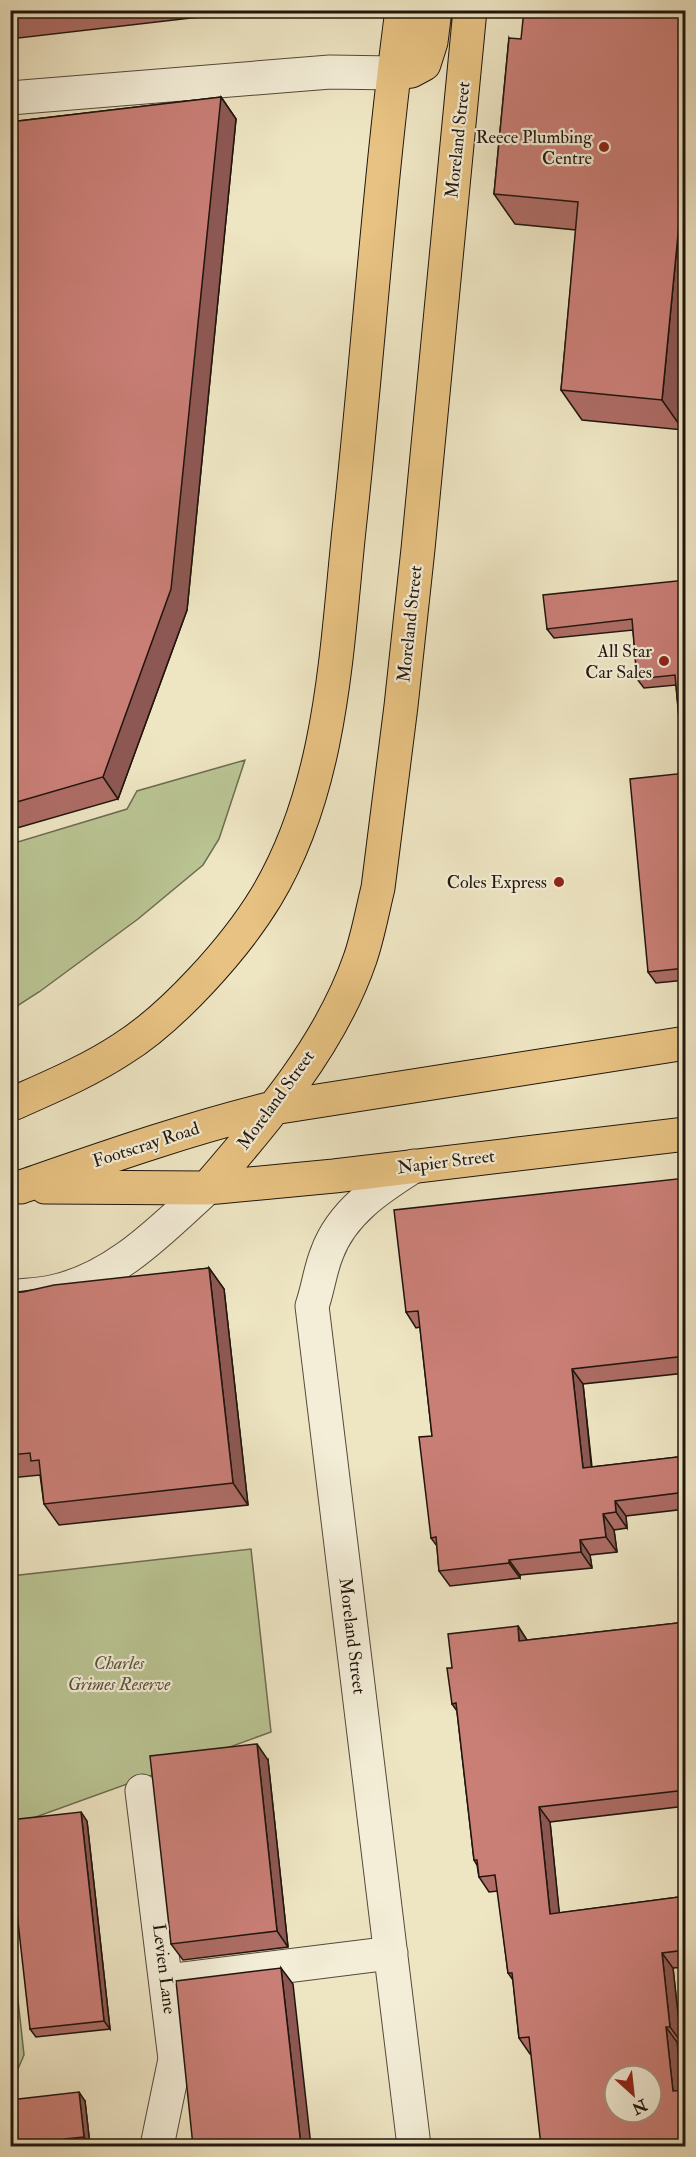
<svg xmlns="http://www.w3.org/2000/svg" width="696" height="2157" font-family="'IM FELL Double Pica',serif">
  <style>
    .green { fill: #bac493; stroke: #6d6c50; stroke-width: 1.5 }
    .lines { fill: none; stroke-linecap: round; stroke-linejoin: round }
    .minor-casing { stroke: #54493a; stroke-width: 35 }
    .major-casing { stroke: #20150d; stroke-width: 35 }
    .minor { stroke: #f4eed8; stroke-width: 33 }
    .major { stroke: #e7c282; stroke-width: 33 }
    .wall { fill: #ad6c65; stroke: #20150d; stroke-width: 1.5 }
    .shaded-wall { fill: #8d5853; stroke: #20150d; stroke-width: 1.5 }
    .building { fill: #c97e76; stroke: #20150d; stroke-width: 1.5; fill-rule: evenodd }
    .poi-dot { fill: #8f2418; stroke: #f4eed8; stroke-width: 2 }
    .labels { text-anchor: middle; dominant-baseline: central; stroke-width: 4.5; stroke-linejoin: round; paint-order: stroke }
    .poi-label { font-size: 18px; fill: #20150d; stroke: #f4eed8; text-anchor: end }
    .street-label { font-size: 18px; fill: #20150d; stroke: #f4eed8 }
    .park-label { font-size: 18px; font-style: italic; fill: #56523c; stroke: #f4eed8 }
  </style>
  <rect width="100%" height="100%" fill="#eee5c3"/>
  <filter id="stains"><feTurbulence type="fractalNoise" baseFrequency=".00333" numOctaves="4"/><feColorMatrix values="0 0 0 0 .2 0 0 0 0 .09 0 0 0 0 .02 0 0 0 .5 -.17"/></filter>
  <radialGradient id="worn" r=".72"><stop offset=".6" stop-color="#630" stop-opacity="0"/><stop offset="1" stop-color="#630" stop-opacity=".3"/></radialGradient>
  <path class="green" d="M245,760L219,839L203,865L138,919L39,992L11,1010V844L127,809L137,791Z
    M251,1549L271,1732L11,1826V1576Z
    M11,1936L24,2055L11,2085H10Z"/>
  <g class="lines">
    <defs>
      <path id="minor" d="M10,98L330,72L394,73
        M414,1166C379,1188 342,1212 327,1253C320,1270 318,1289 312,1306L414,2146
        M10,1297C24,1295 38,1295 52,1292C115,1279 161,1230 207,1188
        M142,1791L175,2059L157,2146
        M166,1981L391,1953"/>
      <path id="major" d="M394,73L411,71L424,64L431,42L435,10
        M10,1105C48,1088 87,1072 122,1049C172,1018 235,948 266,897C332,787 336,654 349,530C368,357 379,183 402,10
        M21,1187C105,1158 187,1129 273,1108L686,1043
        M45,1187L207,1188L334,1176L686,1134
        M207,1188C266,1120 330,1046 360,959C368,936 372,912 378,888L401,706L418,549L470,10"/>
    </defs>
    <use href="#minor" class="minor-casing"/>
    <use href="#major" class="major-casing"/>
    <use href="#minor" class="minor"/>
    <use href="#major" class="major"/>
  </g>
  <path class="wall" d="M10,10H260L10,39Z
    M509,38L683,430L582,420L561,390L576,230L515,224L494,194Z
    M221,97L236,119L187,610L118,799L10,830V122Z
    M686,580V737L680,729L676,685L644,688L637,679L633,630L554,638L547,629Z
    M686,773V980L656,983L648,972Z
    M686,1178V1373L583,1384L592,1467L686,1456V1509L626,1516L627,1528L614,1530L617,1552L590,1555L592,1568L520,1575V1578L450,1586L439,1571L437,1546L431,1538L432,1436L420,1327L416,1328L406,1312Z
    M209,1268L224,1289L248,1505L59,1525L44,1504L40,1475L10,1478V1293Z
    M686,1622V1806L550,1822L559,1913L686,1896V1967L673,1968L681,2042H677L682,2090L686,2146L530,2054L519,2038L513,1980L508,1973L498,1891L489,1892L479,1877L477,1865L474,1860L457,1711L452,1704V1668L518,1626L527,1640Z
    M268,1760L288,1947L183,1960L171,1944Z
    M87,1821L110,2029L36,2037L30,2029Z
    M85,2101L90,2145L79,2146H10Z"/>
  <path class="shaded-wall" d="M221,97L236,119L187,610L118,799L103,777Z
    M686,152V403L683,430L662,400Z
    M209,1268L224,1289L248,1505L233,1483Z
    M572,1369L583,1384L593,1483L583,1468Z
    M615,1501L626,1516L627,1528L616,1512Z
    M603,1514L614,1530L617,1552L606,1537Z
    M580,1540L590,1555L592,1568L581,1552Z
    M509,1560L520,1575V1578L509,1563Z
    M518,1626L528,1642L519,1641Z
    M257,1744L268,1760L288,1947L277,1931Z
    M539,1807L550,1822L561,1929L550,1914Z
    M81,1812L87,1821L110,2029L104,2021Z
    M662,1953L673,1968L681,2042L670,2027Z
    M281,1968L293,1984L311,2146H301Z
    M666,2027L677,2042L684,2107L673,2091Z
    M79,2092L85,2101L90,2145L84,2137Z
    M65,2139L71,2146H66Z"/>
  <path class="building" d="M10,10H72L10,18Z
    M524,10H686V152L662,400L561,390L578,202L494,194L509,38L521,39Z
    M221,97L171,589L103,777L10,804V122Z
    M686,580V729H680L675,675L637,679L632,619L547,629L543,595Z
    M686,773V968L648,972L630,779Z
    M686,1178V1356L572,1369L583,1468L686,1456V1492L615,1501L616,1512L603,1514L606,1537L580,1540L581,1552L509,1560V1563L439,1571L436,1537L431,1538L419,1437L432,1436L418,1311L406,1312L394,1210Z
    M209,1268L233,1483L44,1504L39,1460L31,1461L30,1453L10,1455V1293L23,1292L54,1285Z
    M686,1622V1790L539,1807L550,1914L686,1896V1950L662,1953L670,2027H666L673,2091L686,2090V2146H541L529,2037L519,2038L512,1973H508L495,1875L479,1877L477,1860H474L456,1703L452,1704L447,1668H452L448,1634L518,1626L519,1641ZM615,2076H651V2112H615Z
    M257,1744L277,1931L171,1944L150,1756Z
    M81,1812L104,2021L30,2029L10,1851V1820Z
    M281,1968L301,2146H193L176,1981Z
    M79,2092L84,2137L65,2139L66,2146H10V2100Z"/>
  <g class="poi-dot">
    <circle cx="604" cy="147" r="6"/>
    <circle cx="664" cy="661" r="6"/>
    <circle cx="559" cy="882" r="6"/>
  </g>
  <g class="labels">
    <g class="poi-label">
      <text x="592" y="137">Reece Plumbing<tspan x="592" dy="21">Centre</tspan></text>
      <text x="652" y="651">All Star<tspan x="652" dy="21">Car Sales</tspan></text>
      <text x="547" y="882">Coles Express</text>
    </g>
    <g class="street-label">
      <text transform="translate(458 140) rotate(-84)">Moreland Street</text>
      <text transform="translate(410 624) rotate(-84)">Moreland Street</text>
      <text transform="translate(276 1100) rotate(-54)">Moreland Street</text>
      <text transform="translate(146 1145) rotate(-18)">Footscray Road</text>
      <text transform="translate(446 1162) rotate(-7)">Napier Street</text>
      <text transform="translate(352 1636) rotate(83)">Moreland Street</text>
      <text transform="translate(164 1969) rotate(83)">Levien Lane</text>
    </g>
    <g class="park-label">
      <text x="119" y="1663">Charles<tspan x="119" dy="21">Grimes Reserve</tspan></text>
    </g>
  </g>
  <rect width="696" height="2157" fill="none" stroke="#eee5c3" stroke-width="36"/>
  <rect x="12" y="12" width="672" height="2133" fill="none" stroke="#20150d" stroke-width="3"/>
  <rect x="18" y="18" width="660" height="2121" fill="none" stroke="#20150d" stroke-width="1.5"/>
  <g transform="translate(633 2094) rotate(153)"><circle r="28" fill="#f4eed8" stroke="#9f9787" stroke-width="1.5"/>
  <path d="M0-4.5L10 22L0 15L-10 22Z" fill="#8f2418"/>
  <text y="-9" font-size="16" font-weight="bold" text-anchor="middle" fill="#20150d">N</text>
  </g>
  <rect width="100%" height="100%" filter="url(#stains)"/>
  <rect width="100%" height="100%" fill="url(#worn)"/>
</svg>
